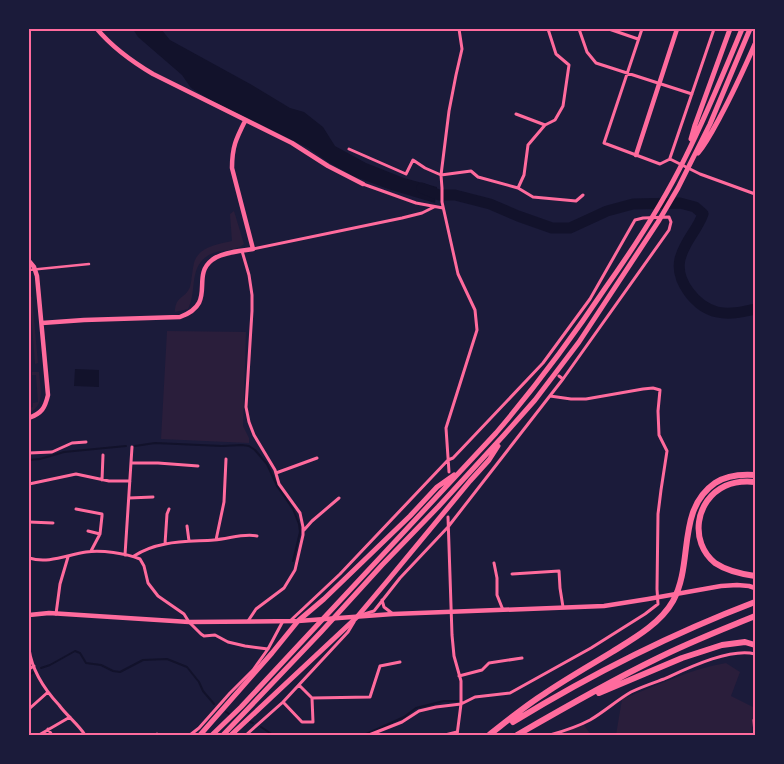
<svg xmlns="http://www.w3.org/2000/svg" width="784" height="764" font-family="Roboto,sans-serif">
  <style>
    .green { fill: #2a1e3b }
    .water { fill: #12122b }
    .lines { fill: none; stroke-linecap: round; stroke-linejoin: round }
    .stream { stroke: #12122b; stroke-width: 2 }
    .river { stroke: #12122b; stroke-width: 11 }
    .pedestrian { stroke: #ff6b9d; stroke-width: 2.5 }
    .minor { stroke: #ff6b9d; stroke-width: 3 }
    .tertiary { stroke: #ff6b9d; stroke-width: 4.5 }
    .secondary { stroke: #ff6b9d; stroke-width: 4.5 }
    .primary { stroke: #ff6b9d; stroke-width: 5 }
    .motorway { stroke: #ff6b9d; stroke-width: 6 }
    .neatline { fill: none; stroke: #ff6b9d; stroke-width: 2 }
  </style>
  <rect width="100%" height="100%" fill="#1b1b3a"/>
  <path class="green" d="M234,211L244,244C234,253 217,248 206,257C189,269 197,292 188,309L175,312C175,296 185,299 190,287C192,279 192,271 194,263C198,247 218,244 232,241L230,214Z
    M29,297H32L38,363L35,364L30,300H29Z
    M167,331L246,332L243,426L249,438V443L161,439Z
    M32,372H39C40,386 46,405 29,413V408L33,407V403L38,402L36,375H32Z
    M726,663L740,672L731,696L755,708L751,735H616L622,699C656,686 690,669 726,663Z
    M584,725L591,735H554Z"/>
  <path class="water" d="M133,29H161L170,40L252,85L290,108L304,112L323,127L335,146L366,163L404,178L437,187L435,203L388,189L353,176L328,162L308,148L212,101L191,88L182,75L138,37Z
    M75,369L99,370V387L74,386Z"/>
  <g class="lines">
    <path class="stream" d="M135,446L155,443L222,446L242,445L249,446L255,450L267,464L277,486L293,509L299,524L300,532L293,561
      M29,460L40,459L64,452L126,446
      M41,668L50,665L75,651L80,653L86,663L101,665L113,671L120,672L143,660L167,659L187,667L199,682L203,691L214,704
      M29,675L34,672
      M226,712L229,714
      M250,722L253,723
      M261,727L273,735
      M364,735L404,717L416,708L444,701H459"/>
    <path class="river" d="M422,188L439,195H455L490,204L518,216L552,228H570L607,211L633,204L680,203L695,207L703,214C697,231 685,240 680,259C675,281 696,307 717,312C730,315 742,312 755,309"/>
    <path class="pedestrian" d="M29,270L89,264"/>
    <path class="minor" d="M579,29L587,52L596,63L692,94
      M609,29L638,39
      M642,29L604,143L660,164L670,159L700,174L755,194
      M516,114L545,125
      M349,149L406,174L413,160L425,168L441,175L471,171L478,177L518,188L533,197L576,201L583,195
      M670,158L714,29
      M363,184L416,203L443,208
      M518,188L524,175L528,145L545,125L555,120L563,106L569,65L556,54L548,29
      M253,249L402,218L422,213L434,207
      M242,251L249,275L252,295V311L246,407L249,422L254,435L275,470L279,484L300,513L303,527V535L295,570L284,588L256,609L248,621
      M559,376L563,379
      M29,453L52,452L72,443L86,442
      M131,463H158L198,466
      M449,472L446,428L477,330L475,310L458,274L442,202V188L441,175L449,111L456,75L462,49L459,29
      M276,473L317,458
      M102,480L103,455
      M29,484L76,474L109,481H130
      M129,498L153,497
      M76,509L102,514V516L100,534
      M448,517L452,635L454,656L461,681V704L457,735
      M29,522L53,523
      M187,526L189,541
      M304,530L312,521L339,498
      M88,531L100,534L91,551
      M216,540L224,502L226,459
      M165,544L167,514L169,509
      M125,555L132,447
      M134,556C158,540 187,542 214,540C229,539 243,533 257,536
      M29,558C48,564 67,555 86,552C102,550 125,553 140,559L144,566L148,583L158,596L184,614L189,622L201,634L204,636L215,635L228,642L245,646L268,649
      M494,563L497,578V595L503,610
      M512,574L559,571L560,588L563,607
      M382,600L384,607L393,614
      M56,614L60,584L68,557
      M290,621L340,574L448,460L453,458L543,363L590,299L631,227L635,220L643,218L669,217L671,222L669,230L563,379L448,527L400,578L374,611L361,615
      M29,649C32,670 45,690 59,705C67,716 78,724 85,735
      M29,669L34,666
      M459,676L482,670L489,663L522,658
      M299,685L312,698L370,697L380,666L400,662
      M283,702L302,722H313L312,698
      M29,709L48,692
      M754,720L755,735
      M48,729L52,735
      M39,735L70,717
      M156,735L157,734
      M190,735L199,728L230,693L253,670L268,649L283,621
      M246,735L283,702L348,632L354,622
      M369,735L402,722L419,711L436,707L461,704L475,697L510,693L591,648L645,614L658,604L657,589L658,514L661,490L667,451L659,435L658,411L660,390L653,388L643,389L586,399H571L550,396
      M445,735L457,732
      M550,735C564,731 577,727 590,720C604,712 617,700 631,692C641,687 653,683 664,679C686,669 731,647 755,654"/>
    <path class="tertiary" d="M97,29C113,48 131,61 153,74L292,143L328,166L363,184
      M636,155L677,29
      M29,261L34,267L37,276L48,395C45,408 42,413 29,418
      M42,323L84,320L180,317C218,303 190,277 212,260C221,252 242,251 253,249L232,168C232,147 236,139 245,121"/>
    <path class="secondary" d="M29,615L49,613L189,622L298,621L393,614L604,606L648,599L721,586L737,585L749,586L755,588"/>
    <path class="primary" d="M691,139L695,125L730,29
      M698,153C707,142 713,130 720,117C733,93 744,69 755,44
      M200,735L272,653L298,621L324,599L410,516L437,487L454,475
      M212,735L241,707L496,433C536,386 572,338 606,287C635,246 663,203 685,158C706,116 724,72 742,29
      M223,735L321,632L382,565L438,507L504,435L535,400L579,342L658,222L678,188L710,124L750,29
      M231,735L357,617L389,579L470,481L489,460L498,446"/>
    <path class="motorway" d="M755,482C746,481 734,482 725,486C695,500 689,542 715,563C727,571 741,574 755,576
      M599,693L682,658L722,645L745,642L755,645
      M513,722C590,675 671,634 755,602
      M489,735C507,721 525,706 544,694C566,679 589,666 612,652C633,639 660,624 673,601C694,563 676,510 715,483C727,475 741,474 755,475
      M517,735C562,709 607,683 654,660C687,643 721,630 755,616"/>
  </g>
  <rect width="784" height="764" fill="none" stroke="#1b1b3a" stroke-width="60"/>
  <rect x="30" y="30" width="724" height="704" class="neatline"/>
</svg>
